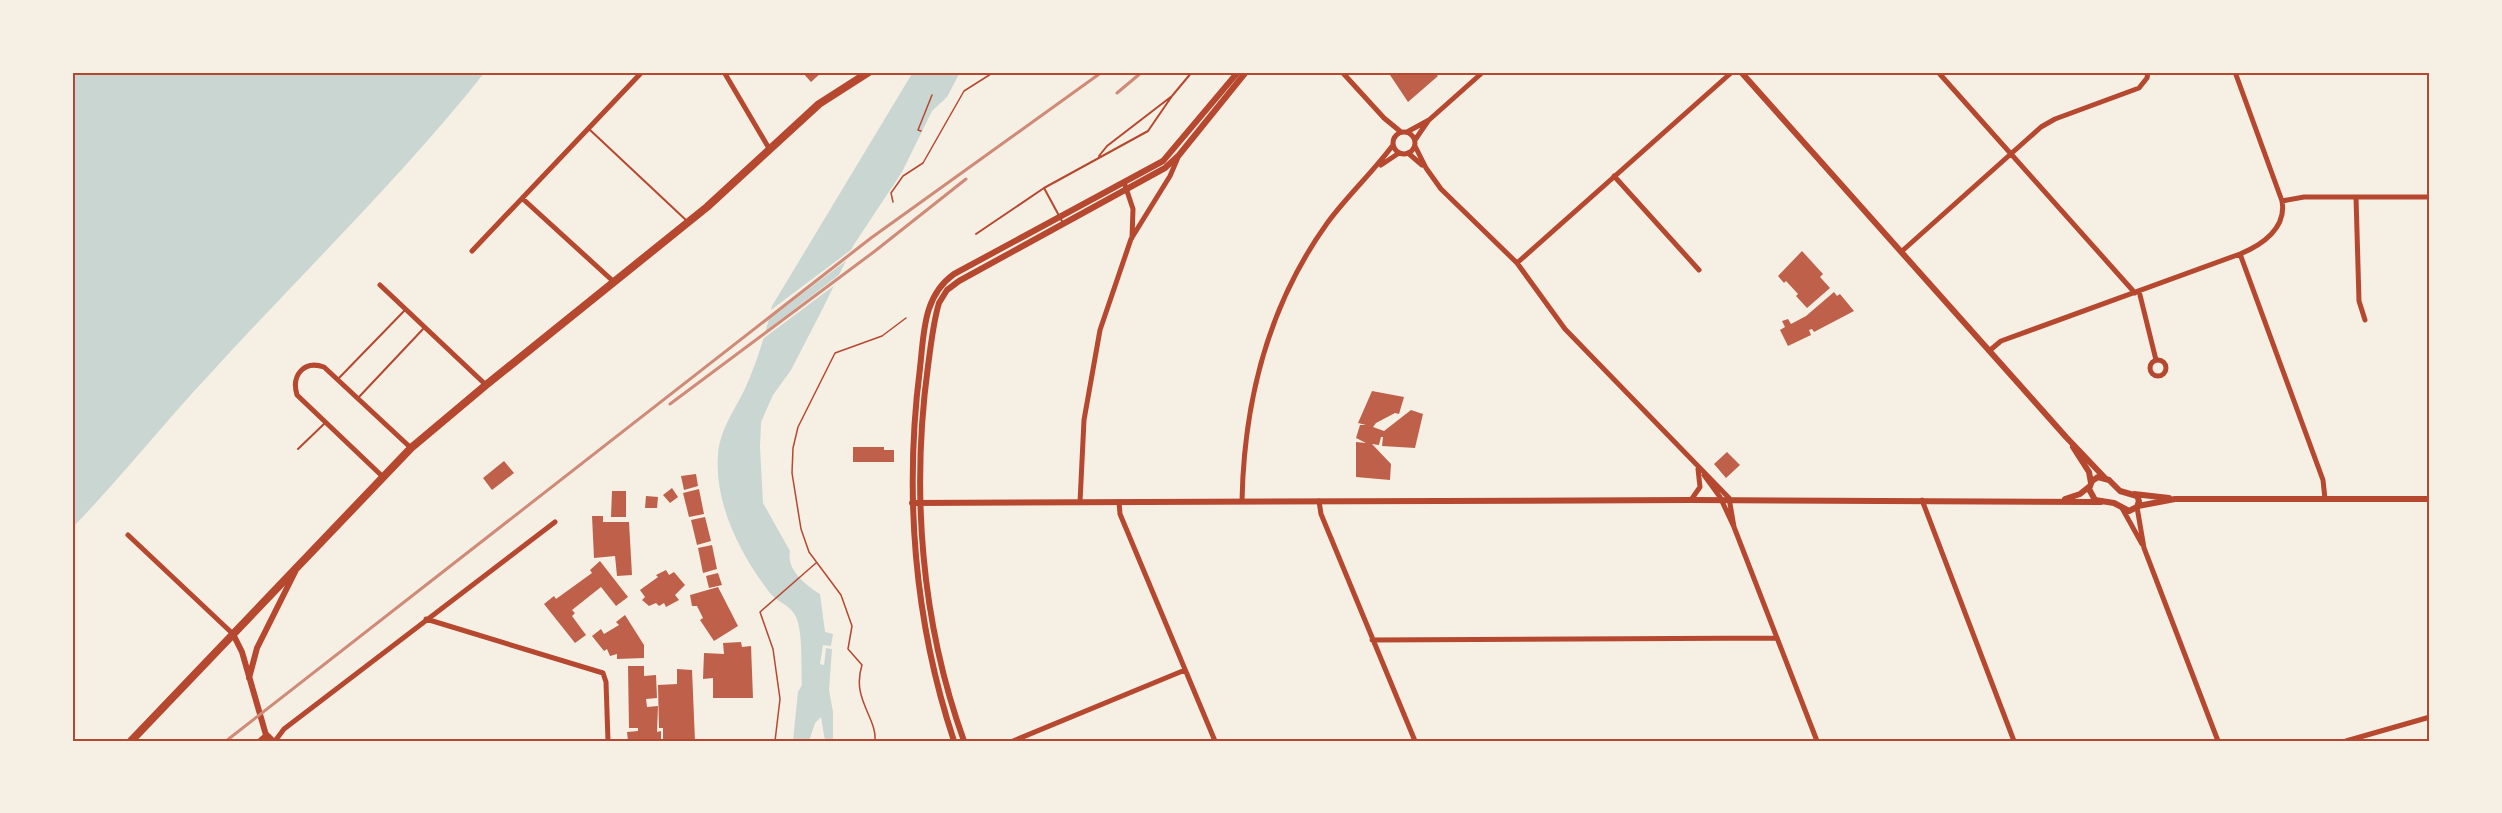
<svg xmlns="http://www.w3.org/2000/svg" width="2502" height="813" font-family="Karla,sans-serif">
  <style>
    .water { fill: #c9d6d2 }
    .pier { fill: #f6efe4 }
    .building { fill: #bf614a }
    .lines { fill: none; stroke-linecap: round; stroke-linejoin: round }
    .path { stroke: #b5482f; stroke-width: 1.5 }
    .service { stroke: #b5482f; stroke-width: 2 }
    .minor { stroke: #b5482f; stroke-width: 5 }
    .tertiary { stroke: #b5482f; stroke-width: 6 }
    .trunk { stroke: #b5482f; stroke-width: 8 }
    .rail { stroke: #cf8b77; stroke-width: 3 }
    .neatline { fill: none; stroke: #b5482f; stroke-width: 2 }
  </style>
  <rect width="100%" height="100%" fill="#f6efe4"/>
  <path class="water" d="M72,72H485C400,179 301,274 209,375C162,425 120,479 72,528Z
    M913,72H960L947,97L932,111L902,172L853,246L824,306L791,370L773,395L761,422L760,447L763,503L790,551C786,570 806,585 820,594L825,632L833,634L831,646L823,645L820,664L824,665L826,648L832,649L829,690L833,712V741H825L821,717L815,723L809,741H793L798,692L802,685C801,668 803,631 796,617C790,604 778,603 770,593C741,556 714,503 718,455C720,427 737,408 747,384C758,359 766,332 772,306Z"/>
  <path class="pier" d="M856,246L851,257L765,322L767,313Z
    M844,271L839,282L760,341L763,333Z"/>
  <path class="building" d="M802,72H822L811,82Z
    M1393,72H1434L1438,76L1408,102L1390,75Z
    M1802,251L1823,274L1820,277L1830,288L1807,308L1796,296L1798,294L1786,281L1784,283L1778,276Z
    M1834,292L1837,296L1840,294L1854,311L1814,332L1812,329L1809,330L1811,335L1788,346L1780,330L1785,327L1782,321L1788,319L1791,324L1806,316Z
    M1372,391L1404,397L1399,414L1395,413L1376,423L1373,427L1384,431L1411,410L1423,414L1415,448L1382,446L1383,437H1381L1379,445L1372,444L1391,464L1390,480L1356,477V442L1366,443L1356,438L1360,425H1366L1358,423Z
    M853,447H884V450H894V462H853Z
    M1727,452L1740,465L1726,478L1714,464Z
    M504,461L514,473L492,490L483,478Z
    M696,474L698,486L684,490L681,476Z
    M672,488L678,497L670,503L663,495Z
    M699,489L704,514L689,517L683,493Z
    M612,491H626V517H611Z
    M646,496L658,497L657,508H645Z
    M592,516H603V522H629L632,575L617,576L615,556L594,558Z
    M705,517L711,541L697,545L691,520Z
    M712,545L717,569L703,573L698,548Z
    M600,561L628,597L616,606L601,587L572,610L575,613L572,616L586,635L575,643L544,604L554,596L556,599L592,573L590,570Z
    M666,570L669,575L674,572L685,585L675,595L679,600L666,607L664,603L659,606L656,603L649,606L642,600L645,597L640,590L658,577L656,575Z
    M718,573L722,585L709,588L706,576Z
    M718,587L738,626L714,641L700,620L703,618L697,606H692L690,595Z
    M625,615L644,645V658L617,659V654L610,656L607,649L604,651L592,636L601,629L604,634L619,625L616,622Z
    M741,642L742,647L751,646L753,698H713V678L703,679L704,653L724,654L723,643Z
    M628,666H644V676L656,675L657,698L646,699L647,707L658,706L657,732L661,731V741H628L627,732L638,731V728H629Z
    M677,669L692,670L695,741H663V728H659L658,685L677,684Z"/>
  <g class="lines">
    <path class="path" d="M921,131L918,130L932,95
      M893,202L891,193L903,176L923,163L964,91L994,72
      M775,741L780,699L773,649L760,612L816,563
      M875,741C877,717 851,699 862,665L848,649L852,626L841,595L809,552L801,529L792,473L793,448L798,427L835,353L882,336L906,318"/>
    <path class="service" d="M589,129L687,221
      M1099,156L1107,146L1172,96L1192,72
      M1044,188L1063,223
      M976,234L1044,188L1148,131L1172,96
      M339,378L406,309
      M358,398L424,328
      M298,449L326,422"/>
    <path class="minor" d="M724,72L770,150
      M1342,72L1384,118L1401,132
      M1938,72L2135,293
      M1393 143a11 11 0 1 1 22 0a11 11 0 1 1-22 0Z
      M1407,132L1429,120L1483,72
      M1415,140L1428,121
      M1415,146L1426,168L1441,189L1517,263L1565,329L1729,498L1734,527
      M1408,153L1422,165
      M1381,165L1399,153
      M1614,176L1699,270
      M1125,185L1133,209L1132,238
      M2356,197L2359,301L2365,320
      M523,199L614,282
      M2282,201L2304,197H2430
      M472,251L642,72
      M1901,252L2041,127L2055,119L2139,88L2147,78L2148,72
      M2240,254L2323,480L2325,499
      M1517,263L1732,72
      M380,285L486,385
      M2139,291L2156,360
      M1989,351L2001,341L2240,254C2262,245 2287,228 2282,201L2235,72
      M2150 368a8 8 0 1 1 16 0a8 8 0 1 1-16 0Z
      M1704,475L1720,497L1734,527L1817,741
      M382,476L297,395C291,375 304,360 324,367L411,448
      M1691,500L1700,487L1698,469
      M1922,500L2014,741
      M1242,501C1244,400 1268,305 1328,222C1348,195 1373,172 1393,145
      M1319,501L1321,514L1415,741
      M1080,502L1084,420L1100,330L1131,239L1170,176L1179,155
      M1119,502L1120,514L1215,741
      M2137,507L2144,548L2218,741
      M2122,508L2142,544
      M128,535L233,634
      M426,619L603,673L606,682L608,741
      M1372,640L1777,638
      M275,741L284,729L555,522
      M1013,741L1185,670
      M2346,741L2430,717"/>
    <path class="tertiary" d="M1741,72L2066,437L2105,478
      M2073,447L2089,472L2091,483
      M2098,477L2109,480L2120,491L2137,496L2139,501L2137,507L2129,511L2114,503L2095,500L2089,489L2092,481Z
      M2134,494L2169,498
      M2065,499L2080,494L2090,486
      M912,503L1691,500L2101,502
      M2138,506L2175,499H2430
      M233,634L242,652L266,735
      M249,678L257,648L295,572
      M260,741L267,735L273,741
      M954,741C914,621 904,493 920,368C924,333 923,296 954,274L1163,161L1238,72
      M964,741C921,622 911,491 928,366C931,345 933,323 939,303L947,290L959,281L1165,168L1179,155L1246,72"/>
    <path class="trunk" d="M131,741L411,448L486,385L707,207L819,104L869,72"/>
    <path class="rail" d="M1117,93L1142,72
      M670,404L875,251L966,179
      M226,741L871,238L1102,72"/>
  </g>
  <rect width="2502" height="813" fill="none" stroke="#f6efe4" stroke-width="147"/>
  <rect x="74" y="74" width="2354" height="666" class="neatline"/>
</svg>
